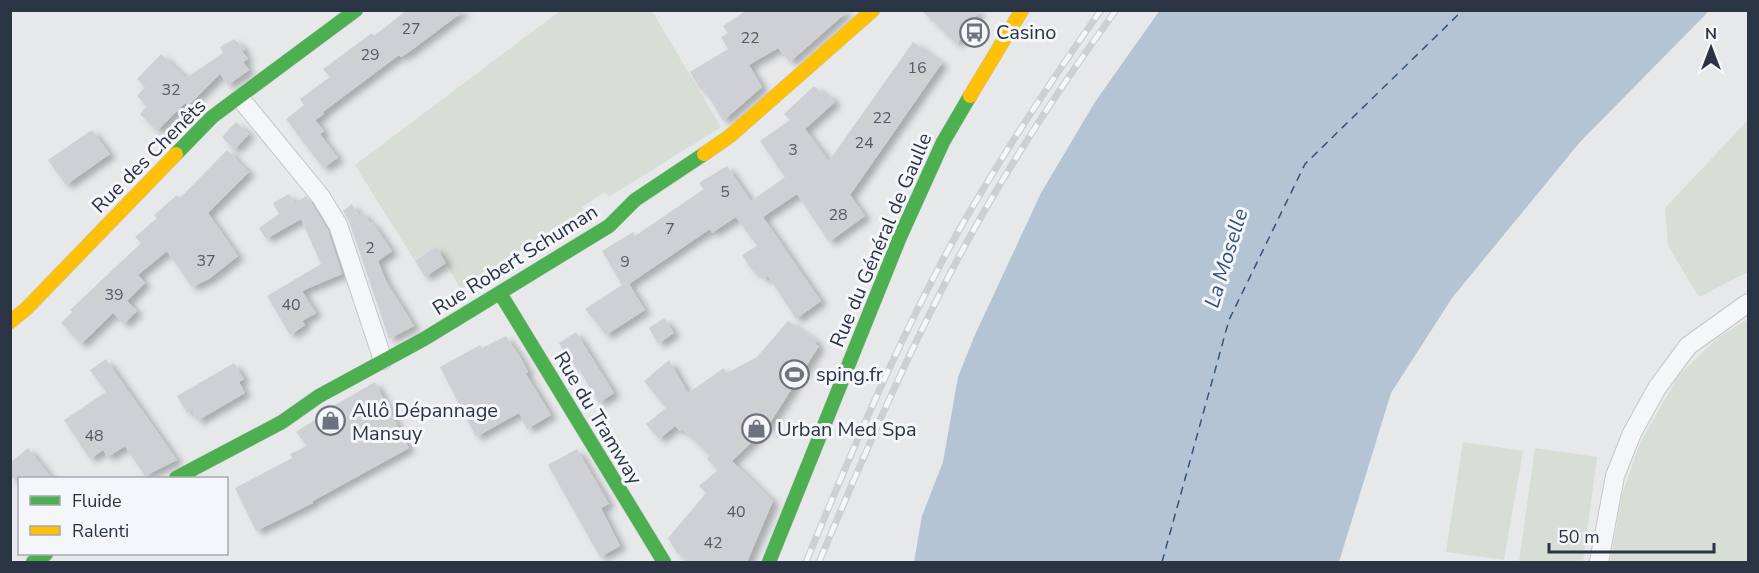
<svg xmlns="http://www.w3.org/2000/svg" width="1759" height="573" font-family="'Nunito Sans',sans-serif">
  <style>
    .green { fill: #d6ded6 }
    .water { fill: #b4c4d5 }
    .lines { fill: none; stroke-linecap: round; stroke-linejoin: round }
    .ferry { stroke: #34527a; stroke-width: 1.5; stroke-dasharray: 8 6; stroke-linecap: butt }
    .building { fill: #ced0d3; filter: url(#shadow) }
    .street-casing { stroke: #c4c6c8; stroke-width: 20 }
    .fast-casing { stroke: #c4c6c8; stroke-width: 15 }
    .slow-casing { stroke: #c4c6c8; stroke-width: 15 }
    .street { stroke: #f5f6f7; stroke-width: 18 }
    .fast { stroke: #4caf50; stroke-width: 14 }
    .slow { stroke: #ffc107; stroke-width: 14 }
    .rail-casing { stroke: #cecfd2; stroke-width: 7 }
    .rail { stroke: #f4f6f9; stroke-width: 4.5; stroke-dasharray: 14; stroke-linecap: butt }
    .labels { text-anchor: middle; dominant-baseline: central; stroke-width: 6; stroke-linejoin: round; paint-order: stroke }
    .number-label { font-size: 16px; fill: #545c69 }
    .poi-label { font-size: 20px; fill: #2b3445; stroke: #f4f6f9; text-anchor: start }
    .street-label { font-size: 20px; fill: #2b3445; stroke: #f4f6f9 }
    .water-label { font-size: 21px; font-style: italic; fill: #34527a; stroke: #f4f6f9 }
  </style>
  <defs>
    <filter id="shadow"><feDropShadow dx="6" dy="4" stdDeviation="3" flood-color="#0004"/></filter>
  </defs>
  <rect width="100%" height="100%" fill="#e6e8ea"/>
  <path class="green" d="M560,11H652L721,127L609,197L605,192L582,207L585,211L461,289L436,247L415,261L355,165Z
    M1748,120V272L1699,297L1668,246L1665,208Z
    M1748,319V562H1610L1622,495L1640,443L1679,375L1719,337Z
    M1463,442L1523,451L1504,560L1446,552Z
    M1535,448L1597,457L1583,562H1519Z"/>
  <path class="water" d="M1160,10L1709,11L1580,142L1452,298L1391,393L1339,562H914L922,516L943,462L958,377L974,337L1041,193L1095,102Z"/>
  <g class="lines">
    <path class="ferry" d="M1162,562L1229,320L1305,164L1463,10"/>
  </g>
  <path class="building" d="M407,10H465L409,52L401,57L399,55L323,112L324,114L315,120L324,131L320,134L338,158L323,168L286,119L304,105L300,99L330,77L323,69L372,33L374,36Z
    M747,10H849L790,62L778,48L749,65L762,87L723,121L706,92L700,89L690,72L728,49L721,37L728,33L723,26Z
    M921,10H980L957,44Z
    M234,39L245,49L242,51L248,59L243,62L249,70L228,85L220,74L188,106L185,103L157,131L140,114L147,106L137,96L145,87L137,79L161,54L186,78L223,53L220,47Z
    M913,42L942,63L850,195L865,216L829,242L797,194L763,217L821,301L796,319L768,276L763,279L757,271L754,273L742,255L757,246L736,217L712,233L710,229L629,284L645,310L606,335L585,309L622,285L602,251L633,232L635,236L704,189L699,183L727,166L751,201L785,177L760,141L790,120L784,114L814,86L825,95L827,93L835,102L805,129L829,161Z
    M236,122L249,134L234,150L222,137Z
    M92,130L110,154L66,185L48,160Z
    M227,150L249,172L208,213L238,256L209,279L192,287L167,251L138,275L145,283L127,301L137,311L124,324L113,313L81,344L61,323L72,312L70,310L141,243L135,237L157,218L154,215L177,195L180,198Z
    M289,194L295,203L306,196L312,204L328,230L342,274L302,291L316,313L302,321L305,325L290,335L267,296L321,264L301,219L266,239L259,228L279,214L273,203Z
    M352,204L359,215L363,212L369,222H372L392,251L378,261L386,281L414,326L389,339L349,221L343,211Z
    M436,247L446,263L425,277L415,261Z
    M664,318L674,333L658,344L649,328Z
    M788,321L817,341L815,344L819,346L768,426L732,461L773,501L747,562H690L677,553L668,538L706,493L699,486L718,470L707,459L710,456L682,429L680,431L675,426L659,439L646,424L666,408L644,381L669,360L688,393L724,368L727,373L757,357Z
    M576,332L614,393L599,403L576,364L573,367L559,343Z
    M506,336L520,357L528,372L526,374L551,415L527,429L519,413L476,437L440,367L480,345L482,348Z
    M106,359L177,460L145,476L125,446L108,457L103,450L90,459L64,420L106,392L90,370Z
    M234,363L244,379L239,382L245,393L197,421L192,410L187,413L177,396Z
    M375,382L409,448L313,501V503L256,531L235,488L292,458L290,454L307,446L296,432L324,414L323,413L328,409Z
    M28,448L52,478H10V463Z
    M577,449L609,504L601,508L620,546L600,557L548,465Z"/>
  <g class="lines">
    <defs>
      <path id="street" d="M240,98L321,197L338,225L383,360
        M1599,562L1615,476L1632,433L1657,388L1688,346L1748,303"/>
      <path id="fast" d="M176,154L212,117L356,10
        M500,293L664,562
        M176,478L282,422L319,396L424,339L609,226L635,200L704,154
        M33,562L46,554
        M769,562L900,237L943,142L970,96"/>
      <path id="slow" d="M970,96L1022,10
        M704,154L730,136L873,10
        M10,322L27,308L176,154"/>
    </defs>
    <use href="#street" class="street-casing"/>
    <use href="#fast" class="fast-casing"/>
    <use href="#slow" class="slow-casing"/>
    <use href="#street" class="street"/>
    <use href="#fast" class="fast"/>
    <use href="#slow" class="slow"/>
    <defs>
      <path id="rail" d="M806,562C852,451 899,338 958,232C1002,155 1050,82 1101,10
        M819,562C865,453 911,344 968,240C1012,160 1062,84 1116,10"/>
    </defs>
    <use href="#rail" class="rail-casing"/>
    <use href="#rail" class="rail"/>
  </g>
  <defs>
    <symbol id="bus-ring" viewBox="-11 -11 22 22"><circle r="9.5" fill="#f4f6f9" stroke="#6c737f" stroke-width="1.5"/><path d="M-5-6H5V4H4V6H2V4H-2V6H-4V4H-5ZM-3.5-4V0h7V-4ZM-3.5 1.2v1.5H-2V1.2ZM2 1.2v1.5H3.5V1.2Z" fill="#6c737f"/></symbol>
    <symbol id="stadium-ring" viewBox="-11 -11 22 22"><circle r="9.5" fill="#f4f6f9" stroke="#6c737f" stroke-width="1.5"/><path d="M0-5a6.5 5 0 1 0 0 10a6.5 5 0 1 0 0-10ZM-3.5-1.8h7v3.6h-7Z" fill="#6c737f"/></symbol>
    <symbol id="shop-ring" viewBox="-11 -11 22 22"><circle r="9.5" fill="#f4f6f9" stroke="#6c737f" stroke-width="1.5"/><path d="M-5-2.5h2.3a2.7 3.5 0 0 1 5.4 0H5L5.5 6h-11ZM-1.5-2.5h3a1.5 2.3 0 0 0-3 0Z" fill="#6c737f"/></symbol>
  </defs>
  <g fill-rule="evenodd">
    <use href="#bus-ring" x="958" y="16" width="33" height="33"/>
    <use href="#stadium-ring" x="778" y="358" width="33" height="33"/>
    <use href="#shop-ring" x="314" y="404" width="33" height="33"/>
    <use href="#shop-ring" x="740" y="412" width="33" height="33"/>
  </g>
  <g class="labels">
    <g class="number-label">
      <text x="411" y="29">27</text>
      <text x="750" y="38">22</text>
      <text x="370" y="55">29</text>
      <text x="917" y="68">16</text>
      <text x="171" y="90">32</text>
      <text x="882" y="118">22</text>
      <text x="864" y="143">24</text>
      <text x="793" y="150">3</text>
      <text x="725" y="192">5</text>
      <text x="838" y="215">28</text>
      <text x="670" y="229">7</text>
      <text x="370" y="248">2</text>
      <text x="206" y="261">37</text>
      <text x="625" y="262">9</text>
      <text x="114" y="295">39</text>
      <text x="291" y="305">40</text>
      <text x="94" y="436">48</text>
      <text x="736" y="512">40</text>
      <text x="713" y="543">42</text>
    </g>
    <g class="poi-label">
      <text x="996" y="32">Casino</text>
      <text x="816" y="374">sping.fr</text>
      <text x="352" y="410">Allô Dépannage<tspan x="352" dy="23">Mansuy</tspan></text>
      <text x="777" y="429">Urban Med Spa</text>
    </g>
    <g class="street-label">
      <text transform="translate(149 156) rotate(-45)">Rue des Chenêts</text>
      <text transform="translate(881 240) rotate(-67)">Rue du Général de Gaulle</text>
      <text transform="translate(515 260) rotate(-32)">Rue Robert Schuman</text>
      <text transform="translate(598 418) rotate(59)">Rue du Tramway</text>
    </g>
    <g class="water-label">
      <text transform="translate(1226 258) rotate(-73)">La Moselle</text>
    </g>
  </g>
  <rect width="1759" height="573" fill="none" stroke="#2b3445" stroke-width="24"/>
  <rect x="18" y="477" width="210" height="78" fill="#f4f6f9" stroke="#a4a8b1" stroke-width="1.5"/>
  <rect x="30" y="496" width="30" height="9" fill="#4caf50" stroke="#a4a8b1" stroke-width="1.5"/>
  <text x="72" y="507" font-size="18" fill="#2b3445">Fluide</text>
  <rect x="30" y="526" width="30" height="9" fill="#ffc107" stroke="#a4a8b1" stroke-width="1.5"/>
  <text x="72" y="537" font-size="18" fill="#2b3445">Ralenti</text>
  <g transform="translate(1711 48)" stroke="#f4f6f9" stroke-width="4.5" paint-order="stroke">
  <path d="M0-4.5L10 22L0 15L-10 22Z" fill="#2b3445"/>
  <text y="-9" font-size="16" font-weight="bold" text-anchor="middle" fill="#2b3445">N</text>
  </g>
  <path d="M1549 543v9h165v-9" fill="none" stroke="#2b3445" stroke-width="3"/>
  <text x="1558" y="543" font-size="18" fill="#2b3445" stroke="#f4f6f9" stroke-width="4.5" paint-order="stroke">50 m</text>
</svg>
